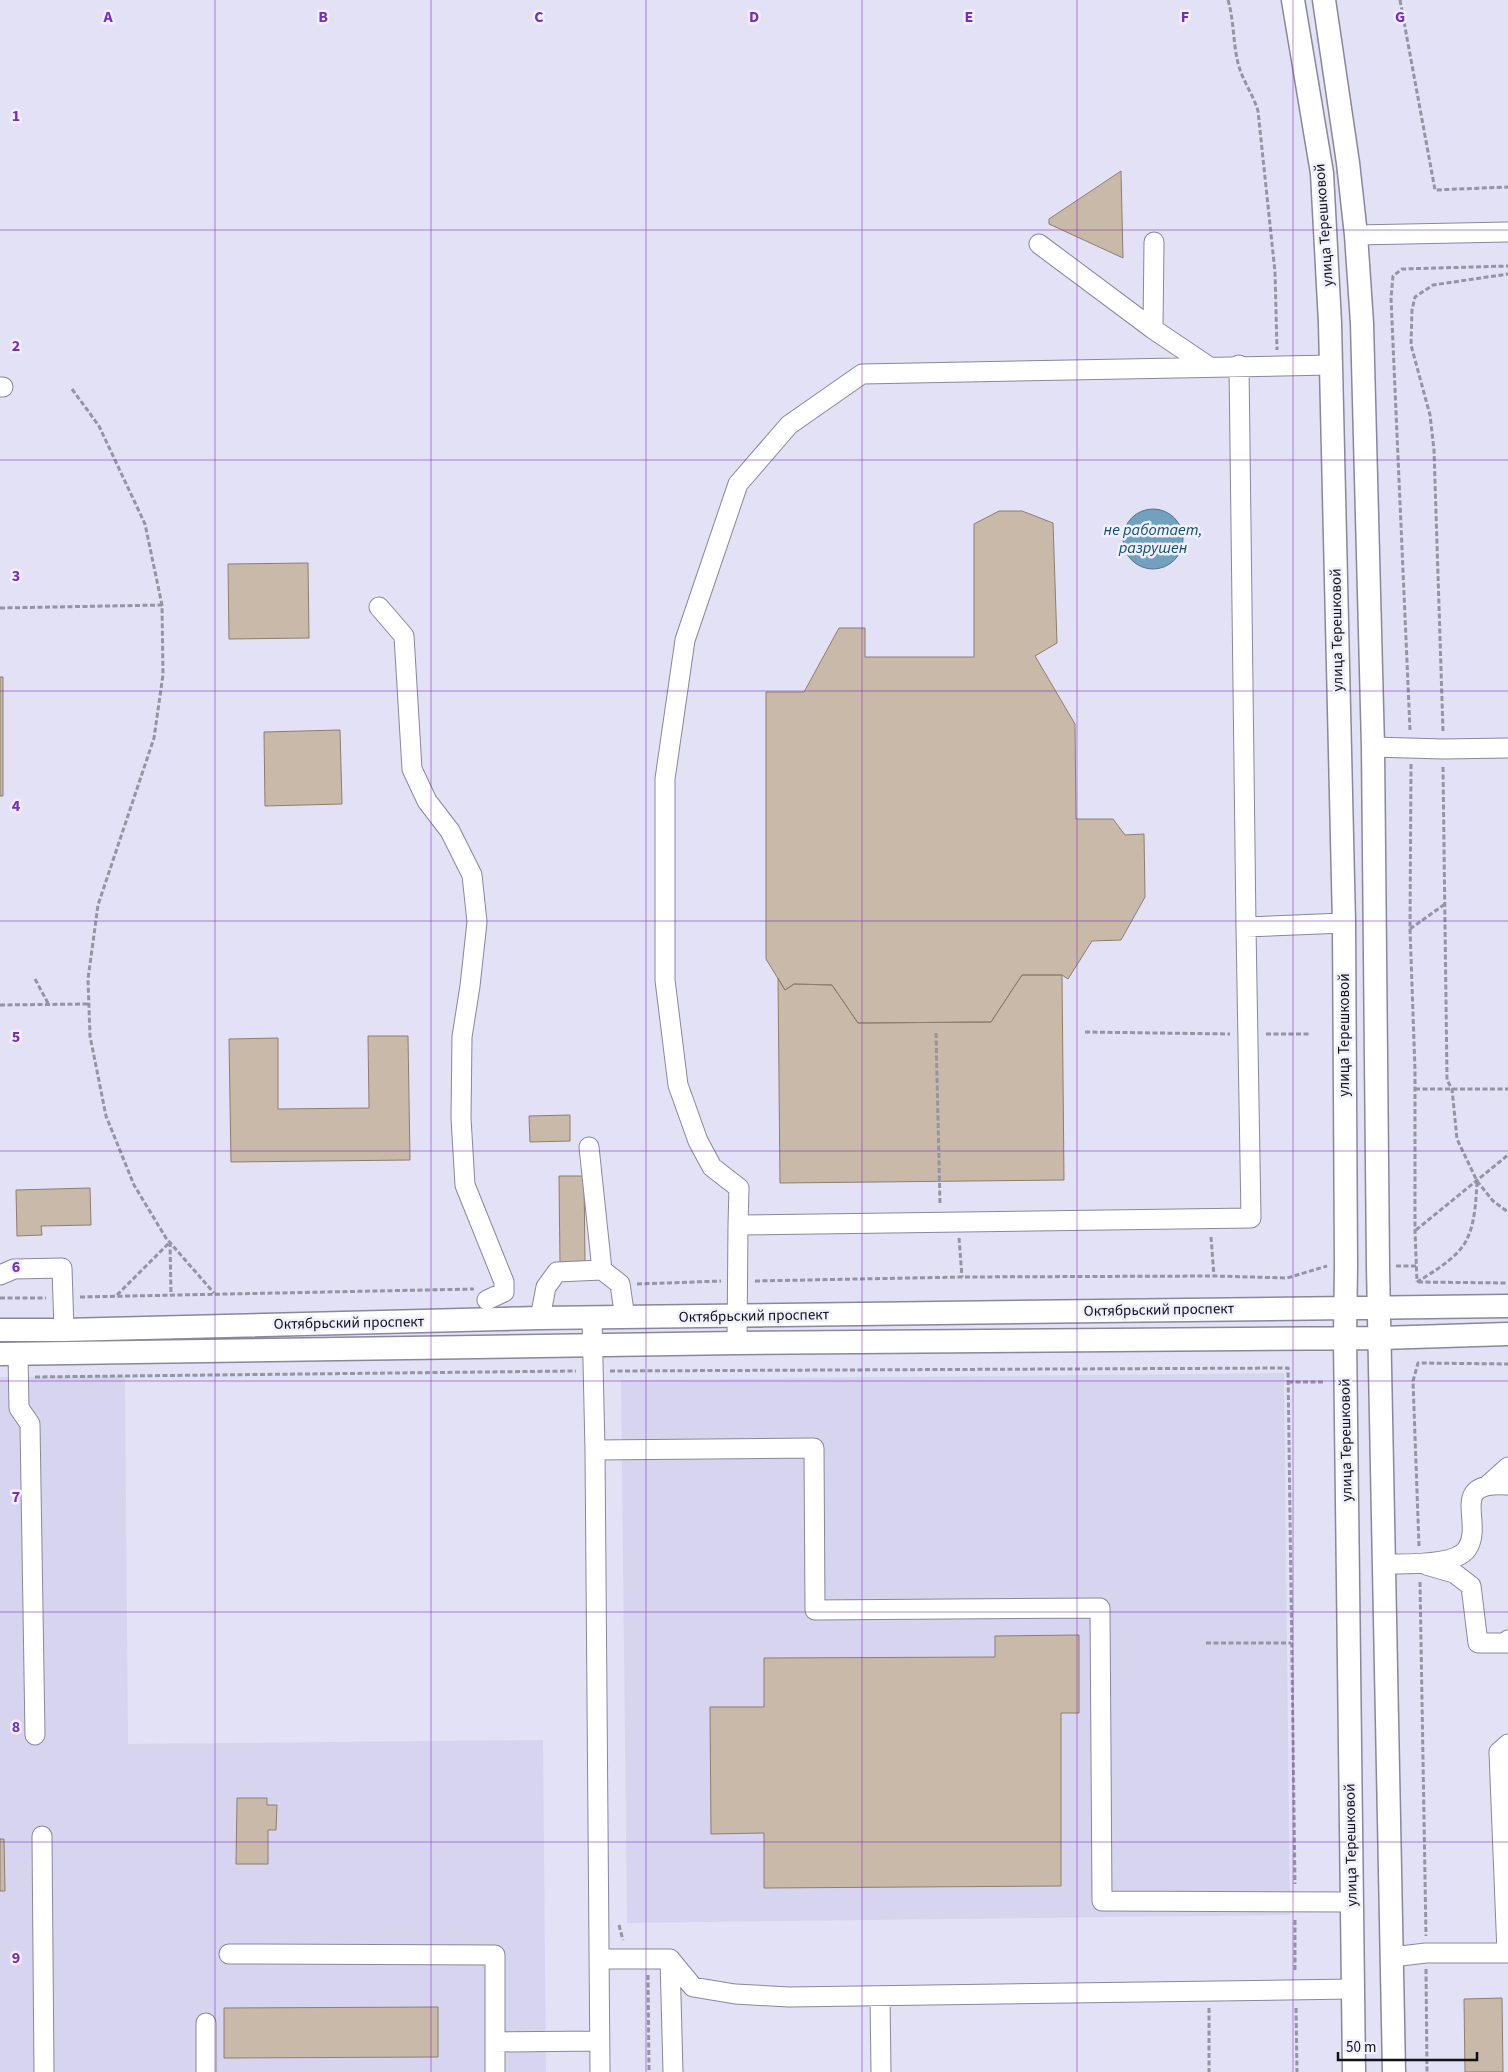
<svg xmlns="http://www.w3.org/2000/svg" width="1508" height="2072" font-family="'Source Sans 3',sans-serif">
  <style>
    .built { fill: #d7d4f0 }
    .water { fill: #71a1bd; stroke: #54768c }
    .building { fill: #c9b9a9; stroke: #8d7e6e }
    .lines { fill: none; stroke-linecap: round; stroke-linejoin: round }
    .minor-casing { stroke: #89879a; stroke-width: 21 }
    .major-casing { stroke: #89879a; stroke-width: 25 }
    .path { stroke: #9594a3; stroke-width: 3; stroke-dasharray: 5 2.5; stroke-linecap: butt }
    .minor { stroke: #fff; stroke-width: 19 }
    .major { stroke: #fff; stroke-width: 22 }
    .grid { fill: none; stroke: #7b2cbf; stroke-width: 1; stroke-opacity: 0.55 }
    .labels { text-anchor: middle; dominant-baseline: central; stroke-width: 5; stroke-linejoin: round; paint-order: stroke }
    .street-label { font-size: 15px; fill: #111118; stroke: #f0effc }
    .water-label { font-size: 16px; font-style: italic; fill: #134f6d; stroke: #f0effc }
    .grid-label { font-size: 16px; text-anchor: middle; font-weight: bold; fill: #7b2cbf; stroke: #f0effc; stroke-width: 5; stroke-linejoin: round; paint-order: stroke }
  </style>
  <rect width="100%" height="100%" fill="#e3e1f6"/>
  <path class="built" d="M1284,1373L1290,1915L627,1923L621,1380Z
    M125,1376L128,1744L543,1740L546,2072H0V1377Z"/>
  <path class="water" d="M1123 539a30 30 0 1 1 60 0a30 30 0 1 1-60 0Z"/>
  <path class="building" d="M1121,171L1123,258L1049,224V219Z
    M999,511H1022L1053,523L1057,643L1035,656L1075,724L1076,819H1113L1125,835L1144,834L1145,897L1121,940L1092,941L1068,979L1062,975H1022L991,1022L858,1023L832,985L794,984L785,990L766,959V692H804L839,628H865V657H974V524Z
    M308,563L309,638L229,639L228,564Z
    M0,677H3V796H0Z
    M340,730L342,804L265,806L264,732Z
    M1022,975H1062L1064,1180L780,1183L778,978L785,990L794,984L832,985L858,1023L991,1022Z
    M368,1036H408L410,1160L231,1162L229,1039L278,1038V1109L369,1108Z
    M570,1115V1141L530,1142L529,1116Z
    M559,1176H584L585,1264L560,1265Z
    M90,1188L91,1225L41,1226L42,1235L17,1236L16,1190Z
    M1079,1635V1713H1061V1886L764,1888V1833L711,1834L710,1707H764V1658L995,1657V1636Z
    M237,1798H267V1805H277L276,1830H268V1864H236Z
    M0,1839H4L5,1891H0Z
    M1502,1998L1503,2072H1465L1464,1999Z
    M438,2007V2057L224,2058V2008Z"/>
  <g class="lines">
    <defs>
      <path id="minor" d="M1356,235L1508,232
        M1154,242L1153,329L1208,366
        M1039,244L1153,329
        M1239,365L1246,927L1251,1218L738,1225L739,1188L712,1167L698,1141L678,1085L665,980V779L685,640L738,484L789,425L862,374L1331,365
        M0,387H3
        M379,607L404,636L412,769L427,801L450,831L472,875L477,922L470,986L462,1037L461,1118L465,1185L504,1282V1292L487,1300
        M1373,747L1443,749L1508,748
        M1246,927L1344,923
        M589,1147L602,1270
        M0,1275L14,1269L62,1268L64,1330
        M540,1318L546,1287L557,1272L602,1270L620,1284L625,1318
        M592,1318L595,1450L600,2072
        M737,1343L738,1225
        M18,1354L19,1408L30,1424L35,1735
        M595,1450L814,1448L815,1610L1100,1608L1102,1901L1352,1902
        M1489,1484L1508,1467
        M1385,1564C1404,1564 1455,1566 1467,1549C1485,1522 1446,1481 1508,1485
        M1426,1565L1454,1573L1471,1586L1478,1643H1507L1508,1640
        M42,1836L44,2072
        M229,1954L495,1955V2042L599,2041
        M1392,1957L1426,1953H1507L1499,1752L1508,1744
        M599,1959H670L673,2072
        M670,1959L693,1987L735,1994L789,1997L1353,1989
        M880,1996L881,2072
        M206,2072V2023
        M495,2072V2042"/>
      <path id="major" d="M1293,0L1322,173L1330,323L1344,923L1346,1266L1345,1338L1354,2072
        M1324,0L1348,163L1356,235L1362,323L1373,747L1378,1266L1394,2072
        M0,1330H64L540,1318L1508,1306
        M0,1354L737,1343L1381,1338L1508,1334"/>
    </defs>
    <use href="#minor" class="minor-casing"/>
    <use href="#major" class="major-casing"/>
    <path class="path" d="M1228,0C1234,20 1233,43 1238,63C1242,80 1253,94 1258,111L1275,272L1277,350
      M1400,0L1435,190L1508,187
      M72,389L99,426L145,524L162,605L163,675L154,738L98,905L88,979L90,1036L106,1116L134,1185L166,1238L214,1293
      M0,608L162,605
      M1410,730L1391,298L1393,276L1402,269L1508,266
      M1443,731L1434,450L1430,415L1411,345L1412,310L1415,297L1433,285L1508,274
      M1411,764L1410,929L1415,1070V1231L1417,1282
      M1443,767L1447,1080L1452,1089L1457,1139L1477,1181L1493,1201L1508,1212
      M1410,929L1445,904
      M35,979L49,1005
      M0,1005L89,1004
      M1085,1032L1230,1034
      M936,1033L940,1204
      M1266,1034H1311
      M1415,1089H1508
      M1416,1230L1508,1155
      M1211,1237L1214,1276
      M959,1238L962,1277
      M1396,1266H1416
      M755,1281L962,1277L1214,1276L1287,1278L1327,1266
      M1417,1282C1433,1272 1459,1257 1467,1239C1475,1223 1476,1200 1477,1182
      M1418,1282L1508,1283
      M637,1284L721,1281
      M117,1295L170,1242L171,1295
      M80,1297L474,1289
      M0,1298H46
      M610,1371L1288,1368L1295,1884
      M35,1377L576,1371
      M1288,1382H1323
      M1419,1546L1413,1381L1418,1363L1508,1364
      M1420,1582L1426,1936
      M1206,1643H1291
      M1295,1920V1971
      M619,1925L623,1940
      M1426,1969L1427,2072
      M648,1975L649,2072
      M1209,2008V2072
      M1296,2008L1297,2072"/>
    <use href="#minor" class="minor"/>
    <use href="#major" class="major"/>
  </g>
  <path class="grid" d="M215,0V2072M431,0V2072M646,0V2072M862,0V2072M1077,0V2072M1293,0V2072M0,230H1508M0,460H1508M0,691H1508M0,921H1508M0,1151H1508M0,1381H1508M0,1612H1508M0,1842H1508"/>
  <g class="labels">
    <g class="street-label">
      <text transform="translate(1324 225) rotate(-94)">улица Терешковой</text>
      <text transform="translate(1337 630) rotate(-91)">улица Терешковой</text>
      <text transform="translate(1344 1035) rotate(-90)">улица Терешковой</text>
      <text transform="translate(1159 1310) rotate(-1)">Октябрьский проспект</text>
      <text transform="translate(754 1316) rotate(-1)">Октябрьский проспект</text>
      <text transform="translate(349 1323) rotate(-1)">Октябрьский проспект</text>
      <text transform="translate(1346 1440) rotate(-91)">улица Терешковой</text>
      <text transform="translate(1351 1845) rotate(-91)">улица Терешковой</text>
    </g>
    <g class="water-label">
      <text x="1153" y="530">не работает,<tspan x="1153" dy="18">разрушен</tspan></text>
    </g>
  </g>
  <g class="grid-label">
    <text x="108" y="22">A</text>
    <text x="323" y="22">B</text>
    <text x="539" y="22">C</text>
    <text x="754" y="22">D</text>
    <text x="969" y="22">E</text>
    <text x="1185" y="22">F</text>
    <text x="1400" y="22">G</text>
    <text x="16" y="121">1</text>
    <text x="16" y="351">2</text>
    <text x="16" y="581">3</text>
    <text x="16" y="811">4</text>
    <text x="16" y="1042">5</text>
    <text x="16" y="1272">6</text>
    <text x="16" y="1502">7</text>
    <text x="16" y="1732">8</text>
    <text x="16" y="1963">9</text>
  </g>
  <path d="M1338 2052v8h139v-8" fill="none" stroke="#111118" stroke-width="2.5"/>
  <text x="1346" y="2052" font-size="15" fill="#111118" stroke="#f0effc" stroke-width="4" paint-order="stroke">50 m</text>
</svg>
